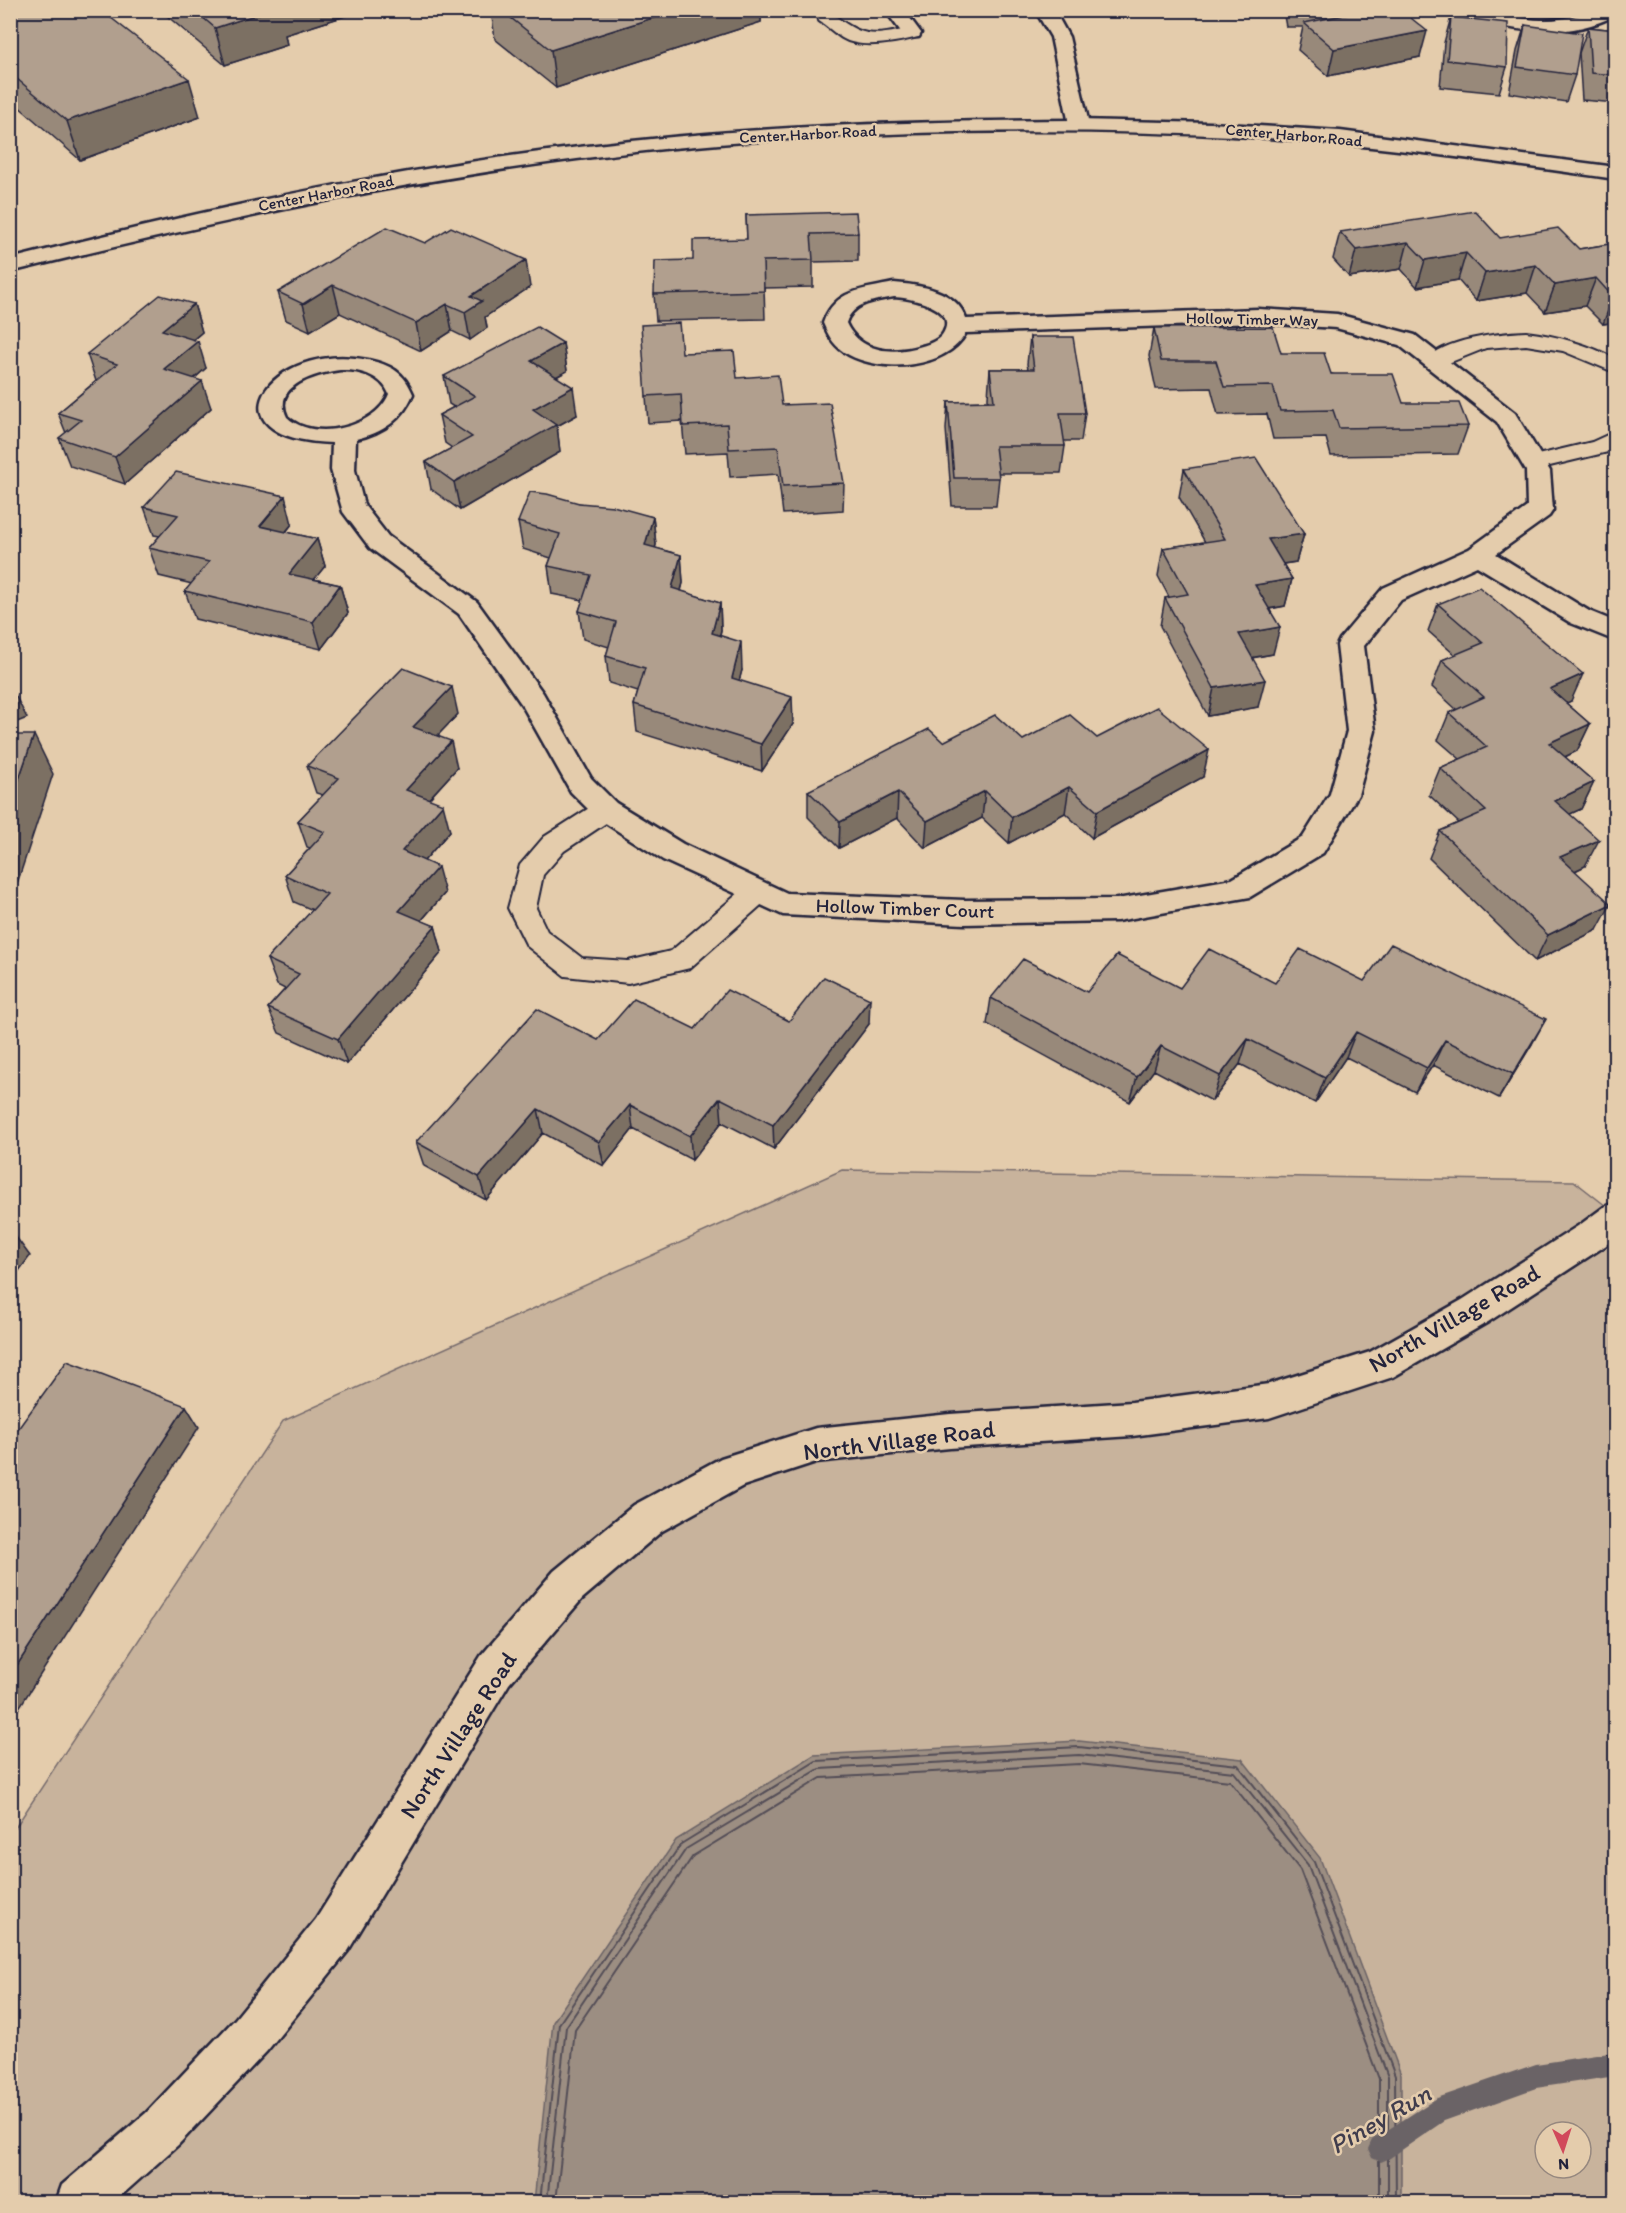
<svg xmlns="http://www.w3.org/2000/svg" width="1626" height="2213" font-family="Itim,sans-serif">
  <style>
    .green { fill: #c8b39c; stroke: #756a6c; stroke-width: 1.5; fill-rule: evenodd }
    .water { fill: #9c8e82; stroke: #6b6366; stroke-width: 1.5 }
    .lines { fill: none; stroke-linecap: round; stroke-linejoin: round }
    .shore { stroke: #534d57; stroke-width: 2 }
    .stream { fill: #6b6366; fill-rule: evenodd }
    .lane-casing { stroke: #22223b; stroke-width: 4 }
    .street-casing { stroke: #22223b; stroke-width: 5 }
    .secondary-casing { stroke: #22223b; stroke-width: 5 }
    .lane { fill: #e4ccac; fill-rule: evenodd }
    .street { fill: #e4ccac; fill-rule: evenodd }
    .secondary { fill: #e4ccac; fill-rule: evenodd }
    .wall { fill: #98897a; stroke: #22223b; stroke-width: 1.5 }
    .shaded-wall { fill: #7c6f63; stroke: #22223b; stroke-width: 1.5 }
    .building { fill: #b19f8e; stroke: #22223b; stroke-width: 1.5 }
    .labels { text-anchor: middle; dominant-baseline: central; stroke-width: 5; stroke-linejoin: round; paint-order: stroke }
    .far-street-label { font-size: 16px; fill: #22223b; stroke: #e4ccac }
    .street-label { font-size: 20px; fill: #22223b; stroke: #e4ccac }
    .near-street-label { font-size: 24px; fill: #22223b; stroke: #e4ccac }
    .near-water-label { font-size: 26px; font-style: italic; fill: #403d4d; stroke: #e4ccac }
  </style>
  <rect width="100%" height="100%" fill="#e4ccac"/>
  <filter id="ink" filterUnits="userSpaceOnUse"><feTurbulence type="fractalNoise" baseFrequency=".0167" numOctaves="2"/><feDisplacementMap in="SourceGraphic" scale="12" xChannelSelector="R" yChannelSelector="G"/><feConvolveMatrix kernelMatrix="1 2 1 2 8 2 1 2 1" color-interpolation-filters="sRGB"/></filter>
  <g filter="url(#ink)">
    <path class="green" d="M842,1170L1574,1181L1615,1213V2202H11V1834L283,1421ZM1545,2132H1581V2168H1545Z"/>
    <path class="water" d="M1079,1741L1242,1759L1320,1858L1401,2075V2202H534L553,2022L676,1840L814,1755Z"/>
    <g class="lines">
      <path class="shore" d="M540,2202L559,2024L681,1844L816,1761L1079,1747L1238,1765L1314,1862L1395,2076L1396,2202
        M547,2202L566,2027L686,1849L819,1769L1079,1755L1234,1772L1308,1865L1388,2077V2202
        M556,2202L575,2030L693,1856L821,1778L1079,1764L1230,1781L1300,1870L1379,2079V2202"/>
      <path class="stream" d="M1616,2052V2076L1536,2088L1444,2121L1390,2158L1381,2162L1372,2158L1368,2149L1372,2140L1437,2098L1536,2064Z"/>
      <defs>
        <path id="lane" d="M817,10H834V15C864,39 875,36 912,28L921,33L918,37C898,42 861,50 842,38C834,33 827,26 819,21Z
          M1526,332C1558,336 1587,344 1616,359V373L1563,351L1526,345L1486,348L1436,368L1429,366L1425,362C1441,339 1500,333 1526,332Z
          M1616,431V447L1608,452L1533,470L1525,468L1522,463L1525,458L1592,442Z
          M606,800L615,803L619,810L615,817L564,851L543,875L536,908L547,931L582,958L628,961L671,951L748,885L758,882L768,885L772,892L768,899L690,968L628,983L565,976L527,946L508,908L520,865L544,837L597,803Z"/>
        <path id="street" d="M885,10H904L921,33L919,37H905Z
          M1035,10H1054L1069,37L1089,124L1086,128H1072L1069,124L1051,37Z
          M1461,10C1488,10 1513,19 1541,20C1567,21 1590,10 1616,10V15C1569,40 1510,33 1463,14Z
          M894,283C920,285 957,290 966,319L1258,309L1337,314L1415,335L1515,413L1550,471L1553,510L1549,516L1496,554L1589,611L1616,622V641L1571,623L1477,566L1401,600L1364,646L1375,731L1358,795L1323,853L1250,897L1117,921L964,924L783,915L663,860L596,817L571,792L522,705L459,614L370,548L343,512L331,470L332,443C202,439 270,340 368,360C391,365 404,372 413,394C403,419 383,433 356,439L355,470L364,505L388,536L477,602L543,693L591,778L616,803L683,844L787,893L964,900L1117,899L1232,879L1303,837L1330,794L1347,731L1337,645L1340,639L1383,588L1469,549L1527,507L1526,471L1497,422L1399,345L1336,328L1258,323L966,333C946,369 883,373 849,355C835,348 829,337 823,323C835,289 862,290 894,283ZM894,297C910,298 961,307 942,335C937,341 929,344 922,346C894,355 860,353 846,323C853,302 874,301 894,297ZM340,370C358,369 382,375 389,394C376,427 314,443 287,417C271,385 317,373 340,370Z"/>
        <path id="secondary" d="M1077,120L1211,123L1340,131L1616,167V179C1495,162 1374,144 1252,137C1031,125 796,131 577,159C385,184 198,226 10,272V259C198,211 387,170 579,147C744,126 911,121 1077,120Z
          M1616,1202V1237L1605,1246L1488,1322L1393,1377L1269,1418L1132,1436L950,1448L816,1462L743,1486L662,1531L582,1599L509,1684L348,1951L267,2051L178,2145L114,2202H56L62,2185L146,2113L235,2019L316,1919L481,1656L554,1571L634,1505L721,1458L816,1428L950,1414L1132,1402L1269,1384L1370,1352L1462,1300L1581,1224L1604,1207Z"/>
      </defs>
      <use href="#lane" class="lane-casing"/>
      <use href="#street" class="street-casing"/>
      <use href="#secondary" class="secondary-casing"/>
      <use href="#lane" class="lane"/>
      <use href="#street" class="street"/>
      <use href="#secondary" class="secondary"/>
    </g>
    <path class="wall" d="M10,10L200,117L80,160L10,99Z
      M160,10H364L285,35L287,45L225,65Z
      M491,10H761V22L556,88L495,39Z
      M1283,10H1401L1420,57L1328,76L1298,50L1303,27H1286Z
      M1451,17L1507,67L1499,93L1440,87L1444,43Z
      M1525,25L1575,75L1566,102L1509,93L1517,51Z
      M1588,27L1616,30V103L1582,100L1579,53Z
      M746,215L858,233V261L813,262V287L764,288L765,319L656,321L654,294L693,260L747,239Z
      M1340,232L1500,238L1579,249L1616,243V322L1603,324L1585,306L1545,312L1527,293L1476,301L1458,280L1417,287L1401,269L1349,277L1333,259Z
      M425,243L530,287L485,317L487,328L470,340L452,331L421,351L340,313L310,331L286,320L278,292Z
      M194,304L202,332L193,340L206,368L195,378L211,408L125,484L70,466L59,438L66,433L58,413L96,381L87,354Z
      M1154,328L1281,353L1403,403L1468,426L1458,454L1331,456L1326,438L1273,439L1267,414L1218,415L1211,388L1156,389L1149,356Z
      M1030,337L1085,413L1081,441H1064L1065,446L1061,473H998L999,478L996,506H952L946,429L948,402L988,401V397L990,369H1028L1027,364Z
      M563,343L567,371L556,377L577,415L557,426L560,452L460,510L431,489L426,462L452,448L445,443L439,415L454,407L449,404L444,376Z
      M682,353L737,378L782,405L844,483L843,510L783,514L778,474L730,477L728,452L685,454L682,421L648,423L646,396Z
      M1184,469L1304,534L1296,562L1283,564L1292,579L1285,606L1270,609L1273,654L1252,658L1258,707L1208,716L1160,626L1165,598L1169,597L1158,576L1163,548L1205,542L1179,497Z
      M579,503L653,517L656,545L655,548L681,555L683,583L681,591L720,603L721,630L720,636L742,670L739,680L793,724L762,771L637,732L634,705L638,692L609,683L606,656L609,647L583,639L579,611L583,600L552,594L548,566L551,558L523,549L518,522Z
      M144,507L292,524L286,532L317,539L325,566L314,579L340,585L348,613L321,649L195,619L185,591L192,584L159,576L149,548L160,536L154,535Z
      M1438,604L1571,701L1566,703L1590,724L1577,751L1565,757L1594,782L1581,809L1570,814L1585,866L1575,871L1597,930L1535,961L1429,858L1440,831L1459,823L1429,795L1440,768L1460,759L1438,740L1449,713L1456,709L1432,687L1442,660L1455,655L1428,631Z
      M458,714L437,736L457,768L429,799L450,831L424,861L445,893L421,921L435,926L442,952L347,1064L279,1033L268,1008L285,989L277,985L267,959L313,910L294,902L285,875L310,848L307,847L298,821L323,795L316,793L307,766Z
      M1097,738L1203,777L1092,838L1065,813L1009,843L982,818L925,848L897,818L839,848L808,817V791L943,742Z
      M1364,981L1532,1044L1499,1098L1433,1065L1415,1092L1346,1057L1315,1103L1240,1064L1212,1101L1154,1070L1130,1102L987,1024L991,998L1087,992L1275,983Z
      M789,1021L869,1024L774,1149L722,1122L692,1160L633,1129L604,1166L543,1133L486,1200L424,1166L416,1142L598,1040L695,1029Z"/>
    <path class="shaded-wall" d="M270,10H364L285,35L287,45L225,65L215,28Z
      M678,10H761V22L556,88L551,50Z
      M1427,31L1420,57L1328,76L1334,49Z
      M189,79L200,117L80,160L67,121Z
      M1408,242L1401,269L1349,277L1356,250Z
      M1466,253L1458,280L1417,287L1425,260Z
      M526,260L530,287L485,317L487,328L470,340L465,312L471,296Z
      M1536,265L1527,293L1476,301L1485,273Z
      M1596,278L1585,306L1545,312L1555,285Z
      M333,285L340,313L310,331L303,304Z
      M1616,296V322L1603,324L1613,297Z
      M194,304L202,332L171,358L162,330Z
      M447,304L452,331L421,351L416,323Z
      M198,341L206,368L173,397L164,369Z
      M563,343L567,371L535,388L531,361Z
      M202,381L211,408L125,484L115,457Z
      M573,387L577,415L557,426L560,452L460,510L454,482L533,409Z
      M285,496L292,524L268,553L260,526Z
      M653,517L656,545L647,573L645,545Z
      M1304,534L1296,562L1261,567L1268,539Z
      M317,539L325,566L297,601L289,574Z
      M681,555L683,583L674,616L672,588Z
      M1292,579L1285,606L1249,612L1255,585Z
      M340,585L348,613L321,649L313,622Z
      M720,603L721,630L713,661L712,633Z
      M1280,627L1273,654L1232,661L1239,634Z
      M741,642L742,670L733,705L732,678Z
      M1583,674L1571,701L1537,717L1550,689Z
      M1265,680L1258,707L1208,716L1214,688Z
      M10,685L27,718L10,725Z
      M452,687L458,714L420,754L413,727Z
      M792,697L793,724L762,771L761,744Z
      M1590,724L1577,751L1537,770L1549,743Z
      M34,735L53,774L10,905V805Z
      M451,741L457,768L413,816L406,790Z
      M1209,750L1203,777L1092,838L1097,811Z
      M1594,782L1581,809L1542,827L1555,801Z
      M1069,787L1065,813L1009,843L1012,817Z
      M985,791L982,818L925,848L927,821Z
      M898,792L897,818L839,848L840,822Z
      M443,804L450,831L409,878L402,851Z
      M1599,840L1585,866L1547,884L1560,857Z
      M438,867L445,893L407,937L399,911Z
      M1611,904L1597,930L1535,961L1548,935Z
      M435,926L442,952L347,1064L338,1039Z
      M870,999L869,1024L774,1149L773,1125Z
      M1546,1019L1532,1044L1499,1098L1513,1074Z
      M1356,1032L1346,1057L1315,1103L1325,1078Z
      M1248,1039L1240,1064L1212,1101L1220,1076Z
      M1445,1040L1433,1065L1415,1092L1427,1068Z
      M1161,1046L1154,1070L1130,1102L1137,1077Z
      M720,1098L722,1122L692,1160L690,1136Z
      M630,1105L633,1129L604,1166L599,1142Z
      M538,1109L543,1133L486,1200L479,1177Z
      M13,1233L30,1256L10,1283V1237Z
      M186,1406L199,1427L10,1722V1676Z"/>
    <path class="building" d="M10,10H101L189,79L67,121L10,73Z
      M194,10H270L215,28Z
      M501,10H678L551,50Z
      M1370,10H1401L1427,31L1334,49L1304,23Z
      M1451,17L1508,23L1507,67L1447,60Z
      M1525,25L1582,33L1575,75L1517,67Z
      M1588,27L1616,30V75L1591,73Z
      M1475,211L1500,238L1558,228L1579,249L1616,243V296L1613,297L1596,278L1555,285L1536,265L1485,273L1466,253L1425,260L1408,242L1356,250L1340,232Z
      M856,212L858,233L811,234L813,260L763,261L764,291L654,294L655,261L693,260V240L747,239L746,215Z
      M387,227L425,243L451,227L526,260L471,296L482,301L465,312L447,304L416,323L333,285L303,304L278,292Z
      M160,295L194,304L162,330L198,341L164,369L202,381L115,457L59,438L81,420L58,413L117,364L87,354Z
      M679,323L682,353L734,351L737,378L778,375L782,405L830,403L844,483L783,486L778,447L729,449L727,424L683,426L681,394L646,396L641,325Z
      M537,327L563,343L531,361L573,387L533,409L556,425L454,482L426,462L472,437L439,415L475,396L444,376Z
      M1273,327L1281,353H1324L1331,374H1393L1403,403H1459L1468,426L1339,428L1333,410L1280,411L1273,386L1224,387L1216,361H1161L1154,328Z
      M1030,337H1073L1085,413H1060L1065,446H995L999,478H954L948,402L994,401L990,369H1034Z
      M1256,458L1304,534L1268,539L1292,579L1255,585L1280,627L1239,634L1265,680L1214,688L1165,598L1188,594L1163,548L1225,539L1184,469Z
      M176,472L285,496L260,526L317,539L289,574L340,585L313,622L185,591L209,562L149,548L178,515L144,507Z
      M530,492L547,494L579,503L613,506L653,517L645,545L681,555L672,588L720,603L712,633L741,642L732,678L792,697L761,744L634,705L645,668L606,656L616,622L579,611L591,575L548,566L560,534L518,522Z
      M1479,587L1583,674L1550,689L1590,724L1549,743L1594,782L1555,801L1599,840L1560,857L1611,904L1548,935L1440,831L1486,811L1440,768L1487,747L1449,713L1484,697L1442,660L1483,643L1438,604Z
      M403,668L452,687L413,727L451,741L406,790L443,804L402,851L438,867L399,911L435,926L338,1039L268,1008L299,974L267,959L327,894L285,875L325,832L298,821L339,778L307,766Z
      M1157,707L1209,750L1097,811L1069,787L1012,817L985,791L927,821L898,792L840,822L808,791L929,729L943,742L995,715L1023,740L1070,715L1097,738Z
      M10,735H34L10,805Z
      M1391,944L1546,1019L1513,1074L1445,1040L1427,1068L1356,1032L1325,1078L1248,1039L1220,1076L1161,1046L1137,1077L991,998L1023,959L1087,992L1117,955L1180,988L1209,949L1275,983L1300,949L1364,981Z
      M824,977L870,999L773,1125L720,1098L690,1136L630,1105L599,1142L538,1109L479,1177L416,1142L537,1009L598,1040L634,999L695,1029L727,990L789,1021Z
      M67,1361L186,1406L10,1676V1440Z"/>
  </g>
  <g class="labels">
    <g class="far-street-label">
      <text transform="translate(808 134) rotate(-3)">Center Harbor Road</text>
      <text transform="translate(1294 135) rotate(5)">Center Harbor Road</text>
      <text transform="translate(326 193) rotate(-11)">Center Harbor Road</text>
      <text transform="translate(1252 319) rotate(1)">Hollow Timber Way</text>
    </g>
    <g class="street-label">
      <text transform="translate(905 908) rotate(2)">Hollow Timber Court</text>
    </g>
    <g class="near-street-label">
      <text transform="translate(1454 1318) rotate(-30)">North Village Road</text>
      <text transform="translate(899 1440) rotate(-7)">North Village Road</text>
      <text transform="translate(458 1735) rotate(-57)">North Village Road</text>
    </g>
    <g class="near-water-label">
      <text transform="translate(1380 2119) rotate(-30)">Piney Run</text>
    </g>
  </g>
  <rect width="1626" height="2213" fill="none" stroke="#e4ccac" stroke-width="36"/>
  <rect x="18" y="18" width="1590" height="2177" fill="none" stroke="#22223b" stroke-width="2" filter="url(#ink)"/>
  <g transform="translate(1563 2150) rotate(177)"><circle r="28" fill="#e4ccac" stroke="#96887f" stroke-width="1.5"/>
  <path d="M0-4.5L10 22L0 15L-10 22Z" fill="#d1495b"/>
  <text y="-9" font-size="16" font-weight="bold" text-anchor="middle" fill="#22223b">N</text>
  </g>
</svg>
